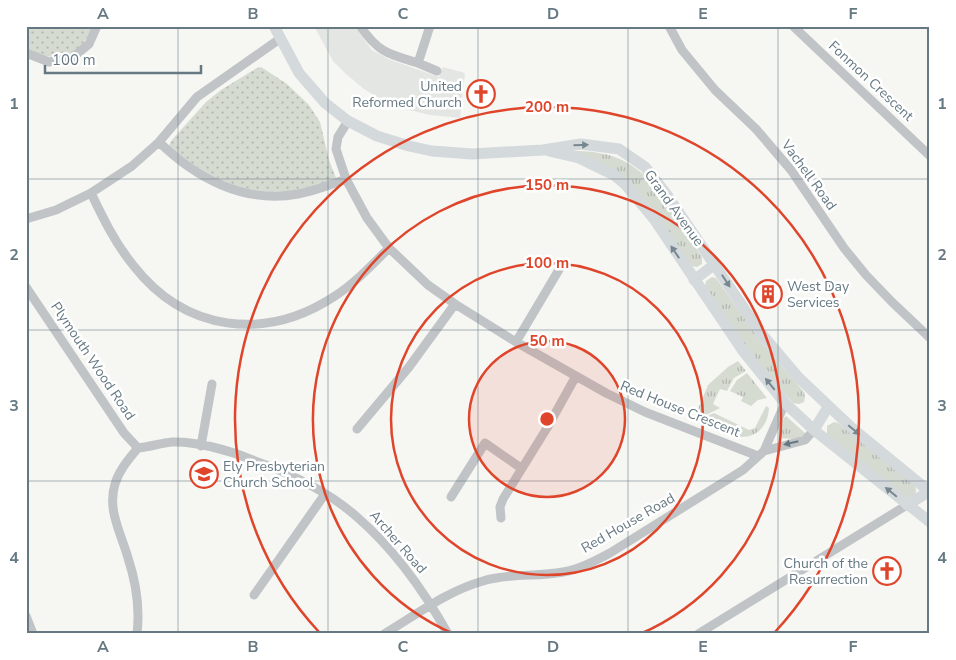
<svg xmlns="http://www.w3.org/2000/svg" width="956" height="660" font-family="'Nunito Sans',sans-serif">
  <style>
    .built { fill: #e4e6e4 }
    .grass { fill: url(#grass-tufts) }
    .park { fill: url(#park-dots) }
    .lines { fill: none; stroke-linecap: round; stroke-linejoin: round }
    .street { stroke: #c0c4c7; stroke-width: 9 }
    .secondary { stroke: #d4d9dc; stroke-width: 11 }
    .oneway { fill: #768790 }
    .oneway2 { fill: #667983 }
    .grid { fill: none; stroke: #667983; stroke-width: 1; stroke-opacity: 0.55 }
    .ring { fill: none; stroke: #df452a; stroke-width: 2.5 }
    .labels { text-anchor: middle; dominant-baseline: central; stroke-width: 5; stroke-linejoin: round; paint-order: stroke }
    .street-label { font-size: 14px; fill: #667983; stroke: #fff }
    .poi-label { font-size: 14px; fill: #667983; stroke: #fff; text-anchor: end }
    .centre { fill: #df452a; stroke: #fff; stroke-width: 2.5 }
    .ring-label { font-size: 15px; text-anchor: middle; font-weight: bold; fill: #df452a; stroke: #fff; stroke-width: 5; stroke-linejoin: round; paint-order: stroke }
    .neatline { fill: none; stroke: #667983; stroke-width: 2 }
    .grid-label { font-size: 16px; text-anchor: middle; font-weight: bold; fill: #667983 }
  </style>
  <defs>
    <pattern id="grass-tufts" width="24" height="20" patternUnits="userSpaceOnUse" patternTransform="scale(1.25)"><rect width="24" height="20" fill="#d6dbd2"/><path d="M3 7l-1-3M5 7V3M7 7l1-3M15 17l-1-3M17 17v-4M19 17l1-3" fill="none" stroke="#b1b6b0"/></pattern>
    <pattern id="park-dots" width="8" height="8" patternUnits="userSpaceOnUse" patternTransform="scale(1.25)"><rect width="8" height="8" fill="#d6dbd2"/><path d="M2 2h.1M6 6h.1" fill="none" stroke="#b1b6b0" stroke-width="1.8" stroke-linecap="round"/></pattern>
  </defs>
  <rect width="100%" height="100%" fill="#f6f6f3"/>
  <path class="built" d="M314,26H354L372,50L388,59L439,77L443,67L465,73L460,118L430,115L409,110L384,101L364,89L345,73L333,61Z"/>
  <path class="grass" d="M573,151C607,151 629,158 653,184L702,257V264L697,267L691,266L651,207L630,183Z
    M712,277L716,278L762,343L804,392L805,397L804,402L799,404L793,403L760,367L705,287L706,281Z
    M738,361L746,371L734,378L727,391L720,389L713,404L720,408L704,416L698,422L693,421L708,385L728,367Z
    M747,373L767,398L758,400L751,406L741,401L743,397L730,391L737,380Z
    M766,406L769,408C768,425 758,438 739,437L699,423L705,417L714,413L749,430L755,428Z
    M786,416L806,434L805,436L794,439L780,438C777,431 781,421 786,416Z
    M834,422L838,423L914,485C919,493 914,497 907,498L827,434V426Z"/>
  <path class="park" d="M26,26H92C91,32 88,36 85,41C69,62 48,59 26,50Z
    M261,67L287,84L309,105L320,122L329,160L336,178C272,206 220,189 169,146L171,141L206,102L221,90L257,68Z"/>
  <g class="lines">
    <path class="street" d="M360,26C379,53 388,54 418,63L430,26
      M669,26L682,50L715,90L756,129L791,170L844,248L866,275L892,302L930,338
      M793,26L930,156
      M26,53L49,62L72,58L89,44L97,26
      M418,63L437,71
      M348,121L338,137L336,149L346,179L367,218L389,248L428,285L455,304L516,342L606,393L645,412L758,456
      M159,142C196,178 244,204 298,194C314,191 330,185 346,179
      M91,193C103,218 115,243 133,265C185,332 265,342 335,296C355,283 372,265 389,248
      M26,219L56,210L91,193L132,166L159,142L197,97L281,38
      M26,287L124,433L138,448
      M516,342L563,263
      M357,429L409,367L455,304
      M201,446L212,384
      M138,448C149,447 161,443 172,442C195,441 228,450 250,459C287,472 327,490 357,517C394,549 424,591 448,634
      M764,451L805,440L814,430
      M451,497L485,443L521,468
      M501,518L500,507L503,499L547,428L576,376
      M254,595L325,494
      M26,616L33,634
      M137,634C140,608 136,582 128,558C121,533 107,510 115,484C119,470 129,459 138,448
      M384,634C416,615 447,591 483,581C509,573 537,577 563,572C580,569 595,561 610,553L743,470L764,451L785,403
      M698,634L907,505"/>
    <path class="secondary" d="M274,26L299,73L325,103L348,121L377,136L409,146L432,151L472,154L543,150L581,144L619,149L645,167L667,195L760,332L799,378L853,429L930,492
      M549,151L579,158L614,175L625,184L654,219L743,351L785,403L814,430L930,522
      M694,280L715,264
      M814,430L828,407
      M907,505L930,491"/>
  </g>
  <defs><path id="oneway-solid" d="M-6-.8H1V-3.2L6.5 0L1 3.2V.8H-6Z" transform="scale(1.25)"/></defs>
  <g class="oneway">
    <use href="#oneway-solid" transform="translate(581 145) rotate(-1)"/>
    <use href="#oneway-solid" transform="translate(675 252) rotate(-124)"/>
    <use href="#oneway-solid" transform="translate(726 281) rotate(57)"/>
    <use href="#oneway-solid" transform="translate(770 384) rotate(-129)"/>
    <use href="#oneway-solid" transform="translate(854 430) rotate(40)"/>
    <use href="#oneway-solid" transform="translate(891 492) rotate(-141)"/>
  </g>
  <use class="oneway2" href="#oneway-solid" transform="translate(791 443) rotate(167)"/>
  <path class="grid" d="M178,26V634M328,26V634M478,26V634M628,26V634M778,26V634M26,179H930M26,330H930M26,481H930"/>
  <circle cx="547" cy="419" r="78" fill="#df452a" fill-opacity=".12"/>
  <g class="ring">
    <circle cx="547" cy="419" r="78"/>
    <circle cx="547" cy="419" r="156"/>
    <path d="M454 634A234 234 0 1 1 640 634"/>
    <path d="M319 632A312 312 0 1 1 775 632"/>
  </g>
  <defs>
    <symbol id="church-ring" viewBox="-11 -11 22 22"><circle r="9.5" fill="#fff" stroke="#df452a" stroke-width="1.5"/><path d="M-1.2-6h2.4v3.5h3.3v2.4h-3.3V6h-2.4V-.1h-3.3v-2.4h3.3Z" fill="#df452a"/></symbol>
    <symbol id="building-ring" viewBox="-11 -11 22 22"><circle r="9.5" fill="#fff" stroke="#df452a" stroke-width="1.5"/><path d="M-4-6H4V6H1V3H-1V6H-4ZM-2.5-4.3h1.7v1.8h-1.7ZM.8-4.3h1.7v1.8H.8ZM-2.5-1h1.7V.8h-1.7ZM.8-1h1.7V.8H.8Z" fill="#df452a"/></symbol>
    <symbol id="school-ring" viewBox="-11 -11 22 22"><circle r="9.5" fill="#fff" stroke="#df452a" stroke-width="1.5"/><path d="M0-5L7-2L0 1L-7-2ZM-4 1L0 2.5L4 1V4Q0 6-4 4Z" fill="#df452a"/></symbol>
  </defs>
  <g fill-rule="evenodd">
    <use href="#church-ring" x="465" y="78" width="32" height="32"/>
    <use href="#building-ring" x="752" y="278" width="32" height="32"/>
    <use href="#school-ring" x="188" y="458" width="32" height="32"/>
    <use href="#church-ring" x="871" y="555" width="32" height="32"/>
  </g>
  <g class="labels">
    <g class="street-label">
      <text transform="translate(871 81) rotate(43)">Fonmon Crescent</text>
      <text transform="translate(809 175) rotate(54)">Vachell Road</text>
      <text transform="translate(674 208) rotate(54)">Grand Avenue</text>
      <text transform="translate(93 361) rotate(56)">Plymouth Wood Road</text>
      <text transform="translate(680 409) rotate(22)">Red House Crescent</text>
      <text transform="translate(628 523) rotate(-30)">Red House Road</text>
      <text transform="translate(398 542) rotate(49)">Archer Road</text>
    </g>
    <g class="poi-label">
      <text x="462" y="86">United<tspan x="462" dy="16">Reformed Church</tspan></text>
      <text x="787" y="286" text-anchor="start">West Day<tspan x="787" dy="16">Services</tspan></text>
      <text x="223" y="466" text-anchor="start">Ely Presbyterian<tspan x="223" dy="16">Church School</tspan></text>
      <text x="868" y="563">Church of the<tspan x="868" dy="16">Resurrection</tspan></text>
    </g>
  </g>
  <circle cx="547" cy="419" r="8" class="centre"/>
  <g class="ring-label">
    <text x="547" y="112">200 m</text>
    <text x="547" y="190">150 m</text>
    <text x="547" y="268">100 m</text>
    <text x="547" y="346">50 m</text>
  </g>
  <rect width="956" height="660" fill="none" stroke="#ffffff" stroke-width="55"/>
  <path d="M45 65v8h156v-8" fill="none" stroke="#667983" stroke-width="2.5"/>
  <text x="52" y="65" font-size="15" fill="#667983" stroke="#ffffff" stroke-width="4" paint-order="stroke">100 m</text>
  <rect x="28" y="28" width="900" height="604" class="neatline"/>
  <g class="grid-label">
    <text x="103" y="19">A</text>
    <text x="253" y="19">B</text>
    <text x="403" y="19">C</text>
    <text x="553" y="19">D</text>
    <text x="703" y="19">E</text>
    <text x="853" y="19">F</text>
    <text x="14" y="109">1</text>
    <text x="942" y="109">1</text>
    <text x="14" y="260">2</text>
    <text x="942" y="260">2</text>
    <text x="14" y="411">3</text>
    <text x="942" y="411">3</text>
    <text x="14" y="563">4</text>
    <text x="942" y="563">4</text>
    <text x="103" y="652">A</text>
    <text x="253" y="652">B</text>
    <text x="403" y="652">C</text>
    <text x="553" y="652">D</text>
    <text x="703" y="652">E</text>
    <text x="853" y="652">F</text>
  </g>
</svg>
